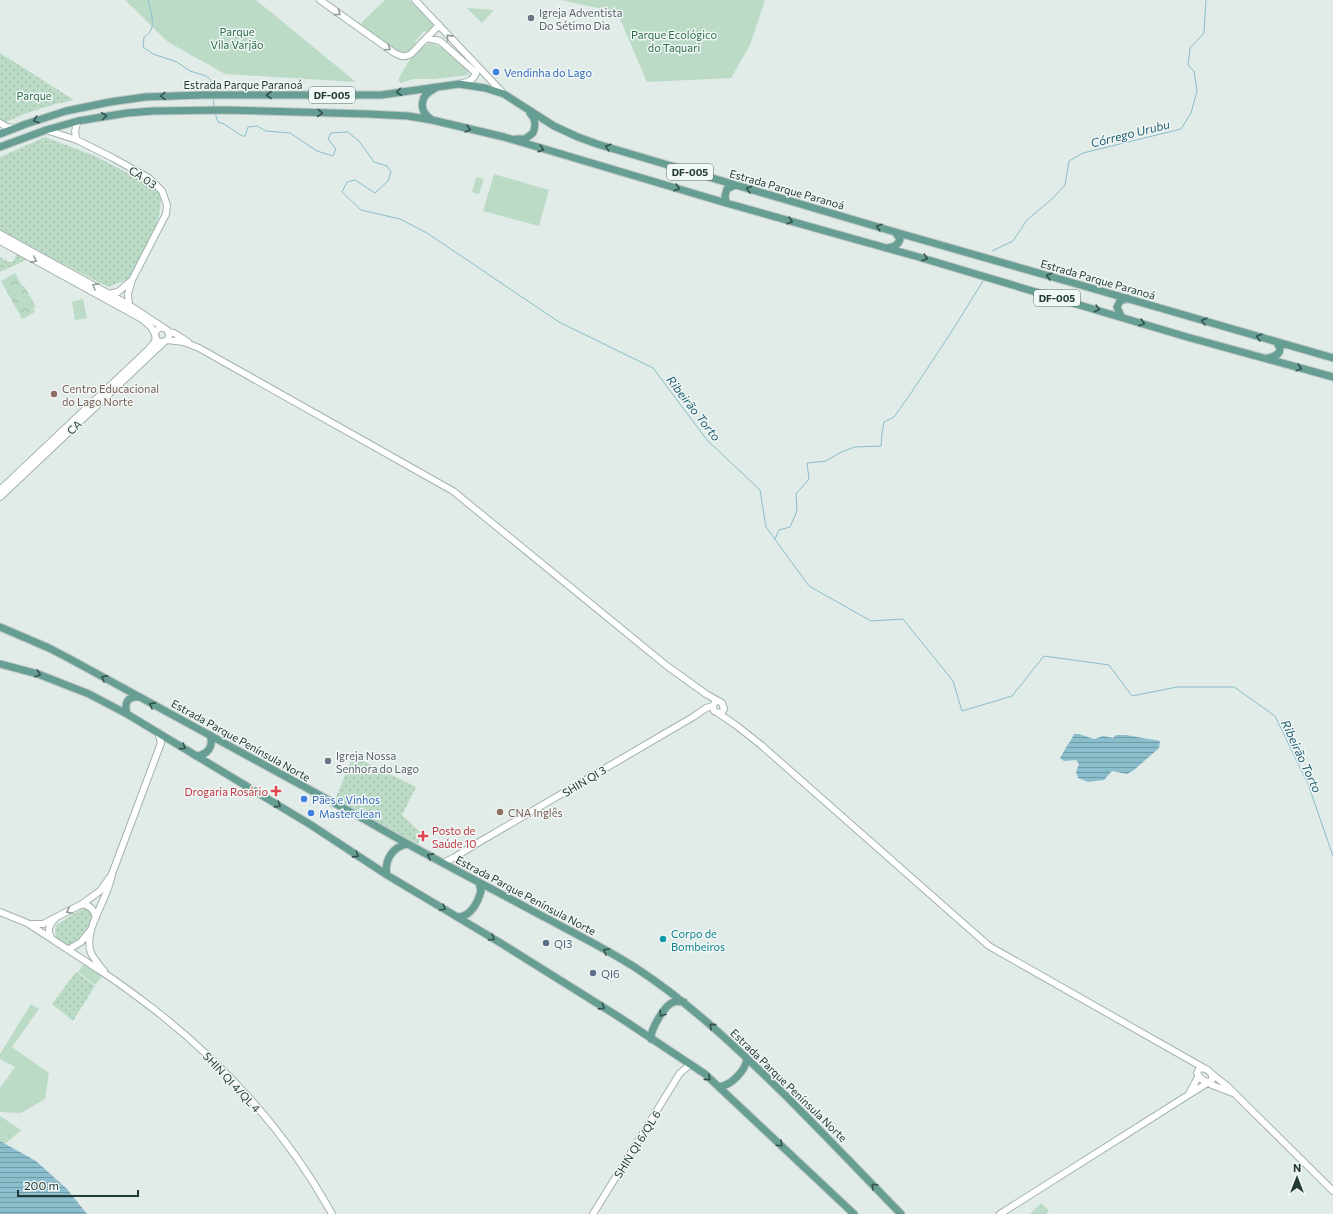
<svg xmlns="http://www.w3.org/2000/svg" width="1333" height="1214" font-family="Commissioner,sans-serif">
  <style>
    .grass { fill: url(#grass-dots) }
    .forest { fill: url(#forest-crowns) }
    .green { fill: #bbdbc6 }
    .water { fill: url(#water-rules) }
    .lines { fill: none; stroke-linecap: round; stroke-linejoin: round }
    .stream { stroke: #8bbecd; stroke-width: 1 }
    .minor-casing { stroke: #a4b2ae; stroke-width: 8 }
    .major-casing { stroke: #c1c8c7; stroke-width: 9 }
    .minor { stroke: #fff; stroke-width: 6 }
    .major { stroke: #679e94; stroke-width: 7 }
    .oneway { stroke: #909c9a }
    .oneway2 { stroke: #33534e }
    .worship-dot { fill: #6b7280; stroke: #f1f7f5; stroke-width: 1.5 }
    .shop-dot { fill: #3f7fe0; stroke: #f1f7f5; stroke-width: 1.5 }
    .education-dot { fill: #8d6e63; stroke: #f1f7f5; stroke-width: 1.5 }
    .health-dot { fill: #e0444e; stroke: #f1f7f5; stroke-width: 1.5 }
    .culture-dot { fill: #0f9aa8; stroke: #f1f7f5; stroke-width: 1.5 }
    .service-dot { fill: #5c6f8a; stroke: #f1f7f5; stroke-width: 1.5 }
    .labels { text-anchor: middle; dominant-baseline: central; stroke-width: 3; stroke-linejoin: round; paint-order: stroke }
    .shield { fill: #f1f7f5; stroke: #60736f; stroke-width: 1 }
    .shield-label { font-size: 10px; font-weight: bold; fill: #223a36 }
    .worship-label { font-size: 11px; fill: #5b616d; stroke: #f1f7f5; text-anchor: start }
    .park-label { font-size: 11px; fill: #2e6f4d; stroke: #f1f7f5 }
    .shop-label { font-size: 11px; fill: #366cbe; stroke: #f1f7f5; text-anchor: start }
    .street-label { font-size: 11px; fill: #223a36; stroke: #f1f7f5 }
    .education-label { font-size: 11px; fill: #785e54; stroke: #f1f7f5; text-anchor: start }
    .health-label { font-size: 11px; fill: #be3a42; stroke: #f1f7f5; text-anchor: end }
    .culture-label { font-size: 11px; fill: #0d838f; stroke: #f1f7f5; text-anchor: start }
    .service-label { font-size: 11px; fill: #4e5e75; stroke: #f1f7f5; text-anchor: start }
    .water-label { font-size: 12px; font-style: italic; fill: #205e73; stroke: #f1f7f5 }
  </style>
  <defs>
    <pattern id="grass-dots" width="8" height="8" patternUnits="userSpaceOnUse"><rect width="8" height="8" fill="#bbdbc6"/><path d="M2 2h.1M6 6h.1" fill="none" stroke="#a0bdab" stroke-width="1.8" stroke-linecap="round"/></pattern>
    <pattern id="forest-crowns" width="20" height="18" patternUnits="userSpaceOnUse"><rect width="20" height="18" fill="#bbdbc6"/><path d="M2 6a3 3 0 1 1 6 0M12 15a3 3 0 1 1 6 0" fill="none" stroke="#a0bdab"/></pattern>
    <pattern id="water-rules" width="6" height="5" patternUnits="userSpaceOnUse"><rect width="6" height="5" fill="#8bbecd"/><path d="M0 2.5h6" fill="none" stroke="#719ba7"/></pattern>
  </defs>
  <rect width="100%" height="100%" fill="#e1ebe7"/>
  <path class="grass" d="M0,53L74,100C49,105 23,113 0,125Z
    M45,137L95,156L162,191L159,217L134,277L108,287L0,231V157Z
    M17,253L27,258L26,260L0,272V257L8,262H13Z
    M353,756L416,787L402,815L421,833L418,844L335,800Z
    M82,909H89L92,912C92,927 83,941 69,946L56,938L55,931L56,925Z
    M76,972L95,986L73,1021L52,1004Z"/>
  <path class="forest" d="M15,273L22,286H24L36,307L33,308L35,312L22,319L1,281Z"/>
  <path class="green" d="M125,0H256L356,82L225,74L168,42Z
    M385,0H409L433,24L434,26L429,33L424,31L415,42L417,44C412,49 408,55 400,52L361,26L362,22Z
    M561,0H765L750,45L731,78L647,82L617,12Z
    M467,8L494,10L482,23Z
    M430,43C446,47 457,60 468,71L469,75L434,79H413L401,83L398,80C406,66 414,48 430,43Z
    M494,174L549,190L539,226L483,211Z
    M476,177L484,179L479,194L472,192Z
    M83,299L87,318L75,320L72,302Z
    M84,963L103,975L95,985L78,972Z
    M31,1004L39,1009L12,1047L49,1073L45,1099L21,1113L0,1112V1088L15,1067L0,1059V1054Z
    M0,1116L21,1130L5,1144L0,1141Z
    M1041,1203L1049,1211L1046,1214H1030Z"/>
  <path class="water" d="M1074,734H1079L1094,739L1103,736L1113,738L1116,735H1126L1160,741L1159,748L1134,770L1127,774L1112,771L1104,780L1088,782L1078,778L1076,772L1079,764L1076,760L1064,761L1060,758C1063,754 1064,750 1067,746C1070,741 1072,739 1074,734Z
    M0,1141L36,1161L67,1189L87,1214H0Z"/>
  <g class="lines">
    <path class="stream" d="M148,0C151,13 158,30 144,37L143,47L153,54L177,62L190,71L206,76L211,80L212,92
      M213,97L214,106
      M215,113L218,122L224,124L242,136H245L248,127L257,126L266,131L290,133L317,151L333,156L336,149L328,139L331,133L348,132L359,141L374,162L387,166L391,172L388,181L375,193L355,180L347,182L342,192L361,210L400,219L427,233L559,322L653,368L707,440L760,490L766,527L809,586L871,621L903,619L953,681L962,711L1012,696L1044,656L1109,665L1132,696L1177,687H1234L1275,716L1308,784L1333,856
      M992,251L1013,241L1027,220L1054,197L1065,185L1069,161L1083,153L1181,129L1191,113L1197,91L1194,71L1188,65L1190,48L1204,33L1206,0
      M775,539L779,530L790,527L797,511L796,494L809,479L807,463L826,461L841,452L855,447L881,446L882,433L884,422L894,417L909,396L952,331L983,281"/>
    <defs>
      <path id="minor" d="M320,0L393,52C400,56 404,58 411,54L439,25
        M415,0L504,94
        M427,38L440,41L476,73
        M460,84C468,82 475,80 476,71
        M0,123L7,127L15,128
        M46,130L77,140L113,158L149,178L162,191L167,205L166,214L132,280L128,294L129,305
        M77,140C74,133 75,128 78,121
        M0,234L129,305L164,328
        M0,241L142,319L151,327L155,334
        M108,294L118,292L131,281
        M155 335a7 7 0 1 1 14 0a7 7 0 1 1-14 0Z
        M168,332L174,333L188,342
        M167,340L184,342L199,348L453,491L667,666L706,694L722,703L724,709C722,713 719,714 714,711L713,706L715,702L718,701
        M0,490L148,350L154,343L156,338
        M0,497L165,341
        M718,713L737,726L761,745L989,946L1204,1068
        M443,863L455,857L481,841L693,717L706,708L713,706
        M82,904C91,906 93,909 96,917
        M0,912L27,923L35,928L96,968C119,982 139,998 160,1014C230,1070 289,1136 332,1214
        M29,924H43L82,904L100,891L110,877
        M51,938C47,930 49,925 55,919
        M69,949L81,942L90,931
        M104,971C99,965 94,959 91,953C82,930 109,898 112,874L161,743L158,732
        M1211,1073L1227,1086L1333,1191
        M1208,1082L1212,1085L1233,1093
        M1189,1094L1198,1077
        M593,1214L680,1073L691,1064
        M1000,1214L1212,1080V1075C1209,1070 1205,1067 1199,1069L1197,1073L1201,1079L1207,1082"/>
      <path id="major" d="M431,119C418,111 420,95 434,89
        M0,134L26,124L66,111L110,102L145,97L202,95H381L459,84L485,88L504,94L554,126L578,137L597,144L895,232L1077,284L1333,358
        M516,139H525L533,133C536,125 536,119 530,113
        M0,147L46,130L78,121L127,113L153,111L225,110L368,114L408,116L432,120L504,137L726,203L915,256L1187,337L1333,377
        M726,203L725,196L727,189L735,185
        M887,248C893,247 898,246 900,239L895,232
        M1121,316L1117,307L1120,301L1127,298
        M1268,358C1277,356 1284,352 1277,343
        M0,627L49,648L70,659L369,822C427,856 487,886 546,918C576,934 608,950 636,968C691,1004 738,1049 784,1094C824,1134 862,1174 901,1214
        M0,664L38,674L61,683L89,694L127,714L311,825L387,875L499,942L619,1017L705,1074L854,1214
        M127,714C124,704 127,696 138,697
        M196,756C208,755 214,746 210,735
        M387,875C384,861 392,847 407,844
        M459,917C471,916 478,902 481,891L479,882
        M651,1039C650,1030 665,1004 674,1002C677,1001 681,1002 684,1002
        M719,1087C732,1085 746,1070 747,1058"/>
    </defs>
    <use href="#minor" class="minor-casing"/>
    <use href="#major" class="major-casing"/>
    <use href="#minor" class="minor"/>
    <use href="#major" class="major"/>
  </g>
  <defs><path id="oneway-chevron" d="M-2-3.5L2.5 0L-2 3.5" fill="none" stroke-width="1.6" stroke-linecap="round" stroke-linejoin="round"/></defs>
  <g class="oneway">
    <use href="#oneway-chevron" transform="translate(338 13) rotate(36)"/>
    <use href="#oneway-chevron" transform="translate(449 37) rotate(-132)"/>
    <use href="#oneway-chevron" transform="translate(388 48) rotate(34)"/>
    <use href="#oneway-chevron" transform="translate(34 260) rotate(28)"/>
    <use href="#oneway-chevron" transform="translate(95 286) rotate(-151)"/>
    <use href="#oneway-chevron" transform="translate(69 911) rotate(153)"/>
  </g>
  <g class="oneway2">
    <use href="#oneway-chevron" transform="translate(399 92) rotate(172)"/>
    <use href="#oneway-chevron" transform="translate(269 95) rotate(180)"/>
    <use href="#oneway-chevron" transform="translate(163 96) rotate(177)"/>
    <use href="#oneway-chevron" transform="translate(320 113) rotate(2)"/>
    <use href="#oneway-chevron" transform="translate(104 116) rotate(-8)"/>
    <use href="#oneway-chevron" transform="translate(36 120) rotate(163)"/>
    <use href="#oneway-chevron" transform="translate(468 129) rotate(13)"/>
    <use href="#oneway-chevron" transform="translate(608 147) rotate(-163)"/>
    <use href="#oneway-chevron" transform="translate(541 149) rotate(17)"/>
    <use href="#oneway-chevron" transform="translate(677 188) rotate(17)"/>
    <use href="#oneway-chevron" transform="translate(749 189) rotate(-164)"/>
    <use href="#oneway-chevron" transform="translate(790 221) rotate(16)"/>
    <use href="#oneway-chevron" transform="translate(879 227) rotate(-163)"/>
    <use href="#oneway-chevron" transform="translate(925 258) rotate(17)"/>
    <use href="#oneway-chevron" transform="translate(1049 276) rotate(-164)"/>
    <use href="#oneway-chevron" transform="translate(1097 309) rotate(16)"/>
    <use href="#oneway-chevron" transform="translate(1204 321) rotate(-164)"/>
    <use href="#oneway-chevron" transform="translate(1142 323) rotate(17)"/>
    <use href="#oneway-chevron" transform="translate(1259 337) rotate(-164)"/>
    <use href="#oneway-chevron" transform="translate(1299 368) rotate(16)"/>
    <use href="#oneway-chevron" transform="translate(38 674) rotate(18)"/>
    <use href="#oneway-chevron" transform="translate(104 678) rotate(-151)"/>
    <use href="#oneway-chevron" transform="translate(152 705) rotate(-152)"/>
    <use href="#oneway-chevron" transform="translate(183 747) rotate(32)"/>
    <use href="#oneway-chevron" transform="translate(278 805) rotate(32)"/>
    <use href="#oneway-chevron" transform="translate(356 855) rotate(33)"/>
    <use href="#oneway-chevron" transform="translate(430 856) rotate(-152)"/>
    <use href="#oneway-chevron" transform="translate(443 908) rotate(31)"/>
    <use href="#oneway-chevron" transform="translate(492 938) rotate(31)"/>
    <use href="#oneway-chevron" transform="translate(606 951) rotate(-150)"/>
    <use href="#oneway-chevron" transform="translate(602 1007) rotate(32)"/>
    <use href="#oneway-chevron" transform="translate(662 1014) rotate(123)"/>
    <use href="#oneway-chevron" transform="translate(712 1026) rotate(-139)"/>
    <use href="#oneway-chevron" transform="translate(708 1078) rotate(40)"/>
    <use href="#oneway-chevron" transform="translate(780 1144) rotate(43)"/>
    <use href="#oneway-chevron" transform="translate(874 1186) rotate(-134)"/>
  </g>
  <g class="worship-dot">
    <circle cx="531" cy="18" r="4"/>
    <circle cx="328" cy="761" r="4"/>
  </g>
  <g class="shop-dot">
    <circle cx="496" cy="72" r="4"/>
    <circle cx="304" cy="799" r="4"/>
    <circle cx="311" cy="813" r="4"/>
  </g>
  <g class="education-dot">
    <circle cx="54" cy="394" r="4"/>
    <circle cx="500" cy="812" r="4"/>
  </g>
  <g class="health-dot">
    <path d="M274 785h4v4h4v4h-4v4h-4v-4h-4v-4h4z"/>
    <path d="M421 830h4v4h4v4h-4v4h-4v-4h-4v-4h4z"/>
  </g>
  <circle class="culture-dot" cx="663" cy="939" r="4"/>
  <g class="service-dot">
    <circle cx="546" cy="943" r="4"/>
    <circle cx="593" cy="973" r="4"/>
  </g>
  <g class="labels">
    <g class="shield">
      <rect x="309" y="87" width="46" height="16" rx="3"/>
      <rect x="667" y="164" width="46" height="16" rx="3"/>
      <rect x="1034" y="290" width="46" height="16" rx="3"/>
    </g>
    <g class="shield-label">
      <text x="332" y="95">DF-005</text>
      <text x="690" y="172">DF-005</text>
      <text x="1057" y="298">DF-005</text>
    </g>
    <g class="worship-label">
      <text x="539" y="12">Igreja Adventista<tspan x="539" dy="13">Do Sétimo Dia</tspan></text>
      <text x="336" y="755">Igreja Nossa<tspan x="336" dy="13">Senhora do Lago</tspan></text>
    </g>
    <g class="park-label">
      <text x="237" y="31">Parque<tspan x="237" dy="13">Vila Varjão</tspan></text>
      <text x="674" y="34">Parque Ecológico<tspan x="674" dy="13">do Taquari</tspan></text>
      <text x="34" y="95">Parque</text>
    </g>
    <g class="shop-label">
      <text x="504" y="72">Vendinha do Lago</text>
      <text x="312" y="799">Pães e Vinhos</text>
      <text x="319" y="813">Masterclean</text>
    </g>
    <g class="street-label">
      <text x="243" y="84">Estrada Parque Paranoá</text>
      <text transform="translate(143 177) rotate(34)">CA 03</text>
      <text transform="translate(787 189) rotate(16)">Estrada Parque Paranoá</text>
      <text transform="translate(1098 279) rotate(16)">Estrada Parque Paranoá</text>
      <text transform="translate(74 427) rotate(-43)">CA</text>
      <text transform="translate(241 740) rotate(29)">Estrada Parque Península Norte</text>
      <text transform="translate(584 781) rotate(-31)">SHIN QI 3</text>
      <text transform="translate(526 895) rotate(28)">Estrada Parque Península Norte</text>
      <text transform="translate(232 1082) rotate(47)">SHIN QI 4/QL 4</text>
      <text transform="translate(789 1085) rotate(44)">Estrada Parque Península Norte</text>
      <text transform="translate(637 1144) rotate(-58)">SHIN QI 6/QL 6</text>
    </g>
    <g class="education-label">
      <text x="62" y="388">Centro Educacional<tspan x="62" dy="13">do Lago Norte</tspan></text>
      <text x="508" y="812">CNA Inglês</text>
    </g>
    <g class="health-label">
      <text x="268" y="791">Drogaria Rosário</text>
      <text x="432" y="830" text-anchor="start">Posto de<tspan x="432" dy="13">Saúde 10</tspan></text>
    </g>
    <g class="culture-label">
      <text x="671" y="933">Corpo de<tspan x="671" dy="13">Bombeiros</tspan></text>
    </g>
    <g class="service-label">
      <text x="554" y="943">QI3</text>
      <text x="601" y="973">QI6</text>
    </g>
    <g class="water-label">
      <text transform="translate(1130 133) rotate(-14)">Córrego Urubu</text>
      <text transform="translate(694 408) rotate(52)">Ribeirão Torto</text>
      <text transform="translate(1302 756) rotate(65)">Ribeirão Torto</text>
    </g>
  </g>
  <g transform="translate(1297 1178)" stroke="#f1f7f5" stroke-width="3" paint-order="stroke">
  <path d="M0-3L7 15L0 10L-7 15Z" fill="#223a36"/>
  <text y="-6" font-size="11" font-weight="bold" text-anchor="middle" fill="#223a36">N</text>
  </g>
  <path d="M18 1190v6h120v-6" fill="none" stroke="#223a36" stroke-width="2"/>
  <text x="24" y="1190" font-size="12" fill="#223a36" stroke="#f1f7f5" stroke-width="3" paint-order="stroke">200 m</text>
</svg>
